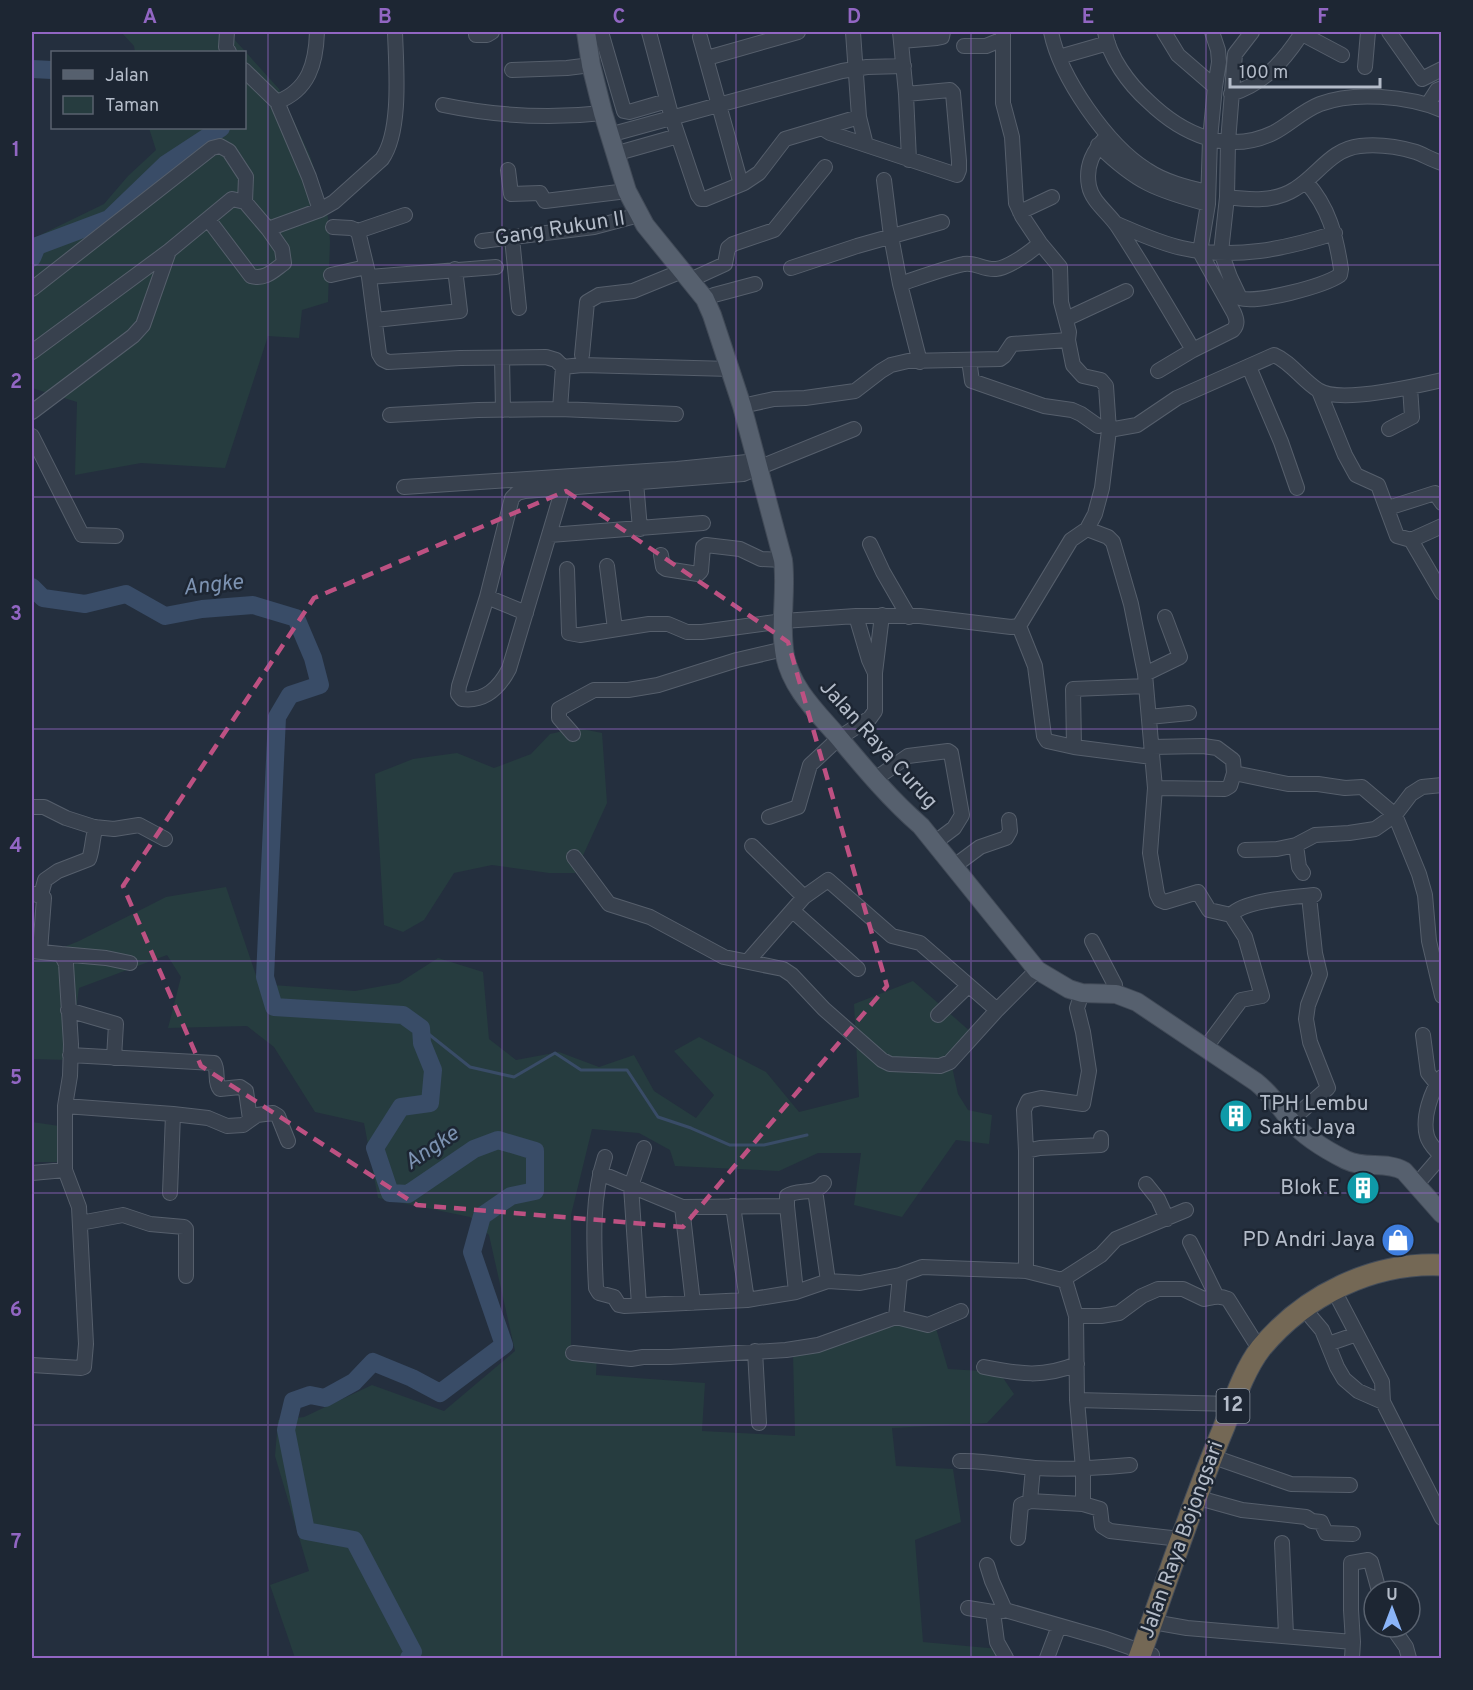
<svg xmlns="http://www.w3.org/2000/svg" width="1473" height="1690" font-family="Overpass,sans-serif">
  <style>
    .green { fill: #263c3f }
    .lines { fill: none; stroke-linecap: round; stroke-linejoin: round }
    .stream { stroke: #394c67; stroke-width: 3 }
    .river { stroke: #394c67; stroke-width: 18 }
    .minor-casing { stroke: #565f6c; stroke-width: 16 }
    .major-casing { stroke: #414a57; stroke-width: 20 }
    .highway-casing { stroke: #434c59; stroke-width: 23 }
    .minor { stroke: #38414e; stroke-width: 14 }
    .major { stroke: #56606e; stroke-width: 18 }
    .highway { stroke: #746855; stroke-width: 21 }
    .marked { fill: none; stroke: #bd5182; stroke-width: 4.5; stroke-dasharray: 12 8; stroke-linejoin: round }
    .grid { fill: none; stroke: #9266c3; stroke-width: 1.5; stroke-opacity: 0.55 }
    .labels { text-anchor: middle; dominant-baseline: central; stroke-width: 5; stroke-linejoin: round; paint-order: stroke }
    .shield { fill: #1d2633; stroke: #878f9c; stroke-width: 1.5 }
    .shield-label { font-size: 20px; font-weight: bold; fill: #b4bcc9 }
    .street-label { font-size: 21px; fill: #b4bcc9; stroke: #1d2633 }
    .poi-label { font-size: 21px; fill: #b4bcc9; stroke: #1d2633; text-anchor: end }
    .water-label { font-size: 22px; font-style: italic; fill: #7c92b1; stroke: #1d2633 }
    .neatline { fill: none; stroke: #9266c3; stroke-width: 2 }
    .grid-label { font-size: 20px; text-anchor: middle; font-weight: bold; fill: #9266c3 }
  </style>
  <rect width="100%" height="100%" fill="#242f3e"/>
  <path class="green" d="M121,32H224L234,39L279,89L310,156L327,208L330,241L328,302L302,310L299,338L268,336L225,468L141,463L75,475L77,402L32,388V239L104,204L128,176L156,150L149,128H244V52H135L134,46Z
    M577,728L602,733L607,803L575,873H549L492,865L454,873L424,920L403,932L384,925L375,774L413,759L457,753L494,768L531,754L550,734Z
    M226,887L259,984L355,991L399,983L438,958L483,972L489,1039L516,1060L559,1052L599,1067L634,1055L654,1091L696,1118L714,1095L674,1051L699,1037L766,1072L799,1112L859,1097L854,1004L913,981L972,1033L951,1062L958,1094L968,1110L992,1115L989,1144L956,1140L902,1217L854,1205L861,1153H818L779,1171L675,1166L670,1150L639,1133L592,1129L571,1215V1353H597L596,1375L705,1383L702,1431L795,1436L793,1354L895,1320L935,1325L948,1369L999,1372L1014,1394L987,1423L892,1428L896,1466L953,1469L961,1522L915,1540L923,1642L1010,1650L1015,1658H295L270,1585L309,1571L275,1456L278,1420L304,1417L372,1385L444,1411L515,1351L489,1235L470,1217L378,1198L364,1123L315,1112L274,1047L247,1026L168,1028L181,977L167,955L79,988L69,1060L32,1059V960L79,941L166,897Z
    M32,1122L73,1128L68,1162H32Z"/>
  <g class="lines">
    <path class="stream" d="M421,1028L470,1067L514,1077L555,1053L581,1070H627L658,1117L691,1128L730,1145H764L807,1135"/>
    <path class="river" d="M32,69L52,70
      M32,258L37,246L109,219L166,164L221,128
      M32,587L43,598L85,604L126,594L165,616L202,609L253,605L296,618L313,658L320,685L290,695L277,717L265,977L274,1007L403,1015L421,1028L422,1043L433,1070L430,1103L401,1107L375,1148L390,1193L408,1194L474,1149L498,1140L535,1151V1191L511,1196L482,1216L472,1252L504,1345L440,1393L412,1378L373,1362L354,1382L325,1398L310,1395L293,1401L286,1430L306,1531L354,1540L413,1652L409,1658"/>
    <defs>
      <path id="minor" d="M227,32L226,47L229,52
        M601,32L624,111L629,112L667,101
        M649,32L672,118L698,195L701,199H705L744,183
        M853,32L859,117L866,145
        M900,32L906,94L909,160
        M1051,32C1060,77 1107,145 1147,170C1165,182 1186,187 1207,192
        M1105,32C1109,57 1129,84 1148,101C1182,134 1227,155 1273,133C1289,125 1302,111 1320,104C1354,91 1408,96 1442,110
        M1164,32L1178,55L1215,87
        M1252,32L1235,54L1228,142L1227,197L1221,252L1230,277L1240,298C1257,304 1324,286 1340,275L1341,269C1336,236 1329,207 1306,182
        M1389,32L1422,79L1442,69
        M476,35H487L492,32
        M700,37L739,177L744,183L759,173L785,139L822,128L830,133L957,175L959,170V161L953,93L950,90L906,94
        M1308,37L1342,55
        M901,41L937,38L942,37L943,32
        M964,46H986L1003,39
        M1059,57L1108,43
        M707,58L798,32
        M1365,67L1368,32
        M244,70L277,102L309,177L320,210
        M512,70L567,68L591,65
        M1231,94C1263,84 1282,63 1300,36
        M277,102C309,90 316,63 317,32
        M1428,104L1437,90L1442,88
        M443,105C496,116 550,119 603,113
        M822,128L859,117
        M609,135L842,71L867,67L904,66
        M1107,136C1094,150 1085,165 1089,186C1092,202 1109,213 1118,227C1144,267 1169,309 1193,350L1233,330C1238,324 1237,320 1234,313L1200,252L1208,204L1210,139L1215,87L1219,62L1218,50L1212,32
        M1098,145C1137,183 1156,190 1208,204
        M625,151L678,136
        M508,170L511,194L540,193L545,201L627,191
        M884,180L891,236L900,284L920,362
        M1227,197C1250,200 1275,202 1295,189C1318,175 1331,149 1360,146C1378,144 1399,147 1416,152C1424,155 1432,160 1442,163
        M1020,212L1052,197
        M208,219L251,276C265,280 273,271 284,263L282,249L268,229
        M1117,224C1138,233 1159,243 1182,248C1234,260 1285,249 1335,233
        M333,227L351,228L358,231L369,277L379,354L382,359L388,362L460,358L546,357L556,360L563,367L582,365L731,369
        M358,231L405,215
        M512,238L519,308
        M482,241L594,227L639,215
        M791,268L857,246L942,222
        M331,275L366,267
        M369,277L496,267
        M690,280L725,264L728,248L733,244L774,230L825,167
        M900,284C921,277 942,269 964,264C976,262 983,270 996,269C1008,268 1031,252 1040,243
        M32,289L212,148L220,146L229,151L246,177L245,202
        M705,299L714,295L755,284
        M1066,319L1126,291
        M375,320L460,311L455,269
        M32,352L169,251L232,199L245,202L268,229L320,210L334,202L382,159C402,131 396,65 395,32
        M582,355L587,302L599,295L633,291L682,271
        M502,358L503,410
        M969,360L972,381L1044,406L1072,410L1081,414L1098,426
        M1249,367L1281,442L1297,488
        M1158,371L1193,350
        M1319,391L1345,455L1356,475L1378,485L1397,536L1411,540L1442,593
        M742,406L774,399L805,398L855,391L881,371L891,365L908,361L1000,359L1004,356L1012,344L1068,340
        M560,409L563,367
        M32,412L133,336L143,325L169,251
        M390,415L478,410L560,409L676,414
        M1389,429L1412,417L1410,387
        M1109,430L1137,425L1177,398L1274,355C1291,362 1302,380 1318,390C1339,404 1416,386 1442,380
        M32,436L82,535L116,536
        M636,482L640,529
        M404,487L677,469L757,461
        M563,488L509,669C499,688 485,702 462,699L458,694L459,686L487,597L512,498L517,493L525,491L743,474L854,429
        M1388,508L1435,493L1442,503
        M1087,529L1108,537L1113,542L1131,604L1145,674L1155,788L1150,853L1157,894L1160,900L1165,902L1198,892L1209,910L1231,915L1245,937L1262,996L1241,1000L1206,1047
        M550,535L703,523
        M1411,540L1442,526
        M870,544L883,572L909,617
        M661,555L663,567L666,569L698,574L701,571L703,547L706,545L740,549L761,559L783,560
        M607,566L615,629
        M567,569L569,633L580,635L649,624H668L687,632H702L783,621L856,616H920L1011,627L1019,626L1071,540L1087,529L1095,514L1102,488L1109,430L1106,386L1101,380L1083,376L1073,365L1068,340L1069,332L1061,302L1060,267L1040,243L1022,216L1016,203L1012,137L1003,103V32
        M487,597L526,613
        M856,616L869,660L875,673
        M1019,626L1035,666L1044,736L1047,741L1074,747L1152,757
        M1145,674L1180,657L1165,617
        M1149,717L1189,713
        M573,734L559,718V709L594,690H628L658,685L737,660L784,649
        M1074,747L1073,689L1146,686
        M1152,747L1203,746L1217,748L1233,760L1234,773L1288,784H1318L1345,788L1362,787L1395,815L1419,874L1425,895L1429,941L1442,996
        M875,779L908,756L948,751L951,753L962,815L954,828L934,843
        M1155,788L1225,789L1230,786L1234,773
        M32,807H44L66,818L94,827L114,829L139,825L165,839
        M769,817L798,807L810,765L839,738L870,718L875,711V673L882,615
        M1296,845L1299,867L1303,873
        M752,846L804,897
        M1245,850L1277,849L1296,845L1315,835L1349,833L1375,829L1395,815L1411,794L1422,787L1442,785
        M574,857L609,904L650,917L724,957L783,969L792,975L824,1009L882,1060L890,1064L940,1066L950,1062L997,1010L1037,970
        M953,867L980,847L1006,838L1010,831L1009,820
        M35,894L44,898L40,951
        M41,895L45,880L58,871L89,859C93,848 92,838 96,827
        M793,911L858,969
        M1231,915C1244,900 1294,897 1314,895
        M1092,941L1115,985L1116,994
        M32,951L61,954L66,964L71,1044L70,1076L65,1106V1170L79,1207L86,1344L84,1367L81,1368L32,1365
        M61,954L106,958L130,963
        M748,961L804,897L828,880L892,936L920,943L997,1010
        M68,1010L116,1024L114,1058
        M938,1015L968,986
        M1423,1035L1428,1073L1436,1083
        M70,1055L214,1063C219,1071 214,1082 220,1089L240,1087L246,1091L250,1119
        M65,1106L173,1114L208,1118L227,1126L243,1125L257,1115L273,1113L278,1116L288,1141
        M1290,1121L1328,1088L1310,1042L1306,1019L1308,1005L1320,974L1315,953L1309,896
        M1026,1151L1024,1110L1028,1101L1041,1098L1083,1104L1089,1071L1083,1032L1077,1008L1082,993
        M1441,1156C1436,1150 1429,1144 1427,1136C1422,1118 1431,1091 1442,1077
        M605,1157C591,1199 594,1244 596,1288L599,1293L614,1297L619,1305L624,1306L747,1300L796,1292L828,1281L860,1283L900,1275L922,1267L1026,1271L1062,1280L1066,1283L1076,1316H1101L1119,1313L1142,1296L1158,1289H1183L1204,1299C1214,1297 1219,1295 1228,1299L1260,1350
        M32,1173L65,1170
        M600,1173L682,1207L787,1206V1196C798,1188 815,1196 824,1183
        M1146,1184L1158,1199L1167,1219
        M1417,1184L1442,1155
        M815,1190L828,1281
        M170,1193L173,1114
        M733,1206L747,1300
        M787,1206L796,1292
        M682,1207L693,1303
        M80,1223L123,1215L150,1224L184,1227L186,1229V1276
        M1190,1242L1216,1295
        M1026,1271V1151L1040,1148L1101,1145V1138
        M1062,1280L1101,1255L1116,1239L1186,1210
        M1339,1300L1382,1382L1383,1402L1442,1518
        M639,1305L631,1186L644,1148
        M1076,1316L1077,1400L1083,1469V1504L1100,1509L1102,1526L1110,1531L1180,1539
        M896,1317L900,1275
        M1311,1317L1322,1330L1337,1367L1344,1379L1358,1391L1383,1402
        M1328,1344L1357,1334
        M755,1351L759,1423
        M573,1353L631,1359L643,1357H670L786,1350L818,1345L896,1317L928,1325L961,1311
        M984,1367C1020,1374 1043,1378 1077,1364
        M1077,1400L1233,1404
        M1222,1460L1291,1484L1350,1485
        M960,1461C986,1460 1009,1466 1035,1468C1067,1470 1098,1468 1130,1465
        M1206,1500L1242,1510L1306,1517L1312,1521L1321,1522L1326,1533L1353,1534
        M1030,1501L1083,1504
        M1018,1538L1021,1505L1030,1501L1033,1468
        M1282,1543L1286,1635
        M987,1565L992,1581L1005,1610L1106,1639L1152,1655
        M968,1608L993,1612L1003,1611
        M993,1612L997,1642L1006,1658
        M1153,1622L1187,1628L1353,1642L1351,1610V1563L1368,1560L1371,1562L1379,1591
        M1392,1627L1406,1647L1409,1658
        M1047,1658L1059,1626
        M1352,1658L1353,1642"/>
      <path id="major" d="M586,32L591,65L603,113L627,191L645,225L705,299L712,315L742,406L783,560C787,592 779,624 785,656C792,690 819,714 840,739C865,769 891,800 921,826L1037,970L1069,989L1082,993L1116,994L1137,1002L1256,1082C1270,1093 1279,1106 1290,1120C1304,1137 1326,1150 1346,1160C1364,1169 1387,1161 1404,1171L1442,1214"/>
      <path id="highway" d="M1139,1658C1167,1581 1192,1503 1224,1427C1234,1401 1244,1370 1261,1348C1305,1295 1373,1262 1442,1265"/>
    </defs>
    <use href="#minor" class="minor-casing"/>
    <use href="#major" class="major-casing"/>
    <use href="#highway" class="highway-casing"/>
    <use href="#minor" class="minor"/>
    <use href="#major" class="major"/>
    <use href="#highway" class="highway"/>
  </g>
  <path class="marked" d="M566,491L788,642L887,986L683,1227L417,1205L201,1066L123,886L314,598Z"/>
  <path class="grid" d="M268,32V1658M502,32V1658M736,32V1658M971,32V1658M1206,32V1658M32,265H1442M32,497H1442M32,729H1442M32,961H1442M32,1193H1442M32,1425H1442"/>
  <defs>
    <symbol id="building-disc" viewBox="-11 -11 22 22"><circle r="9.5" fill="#0f9aa8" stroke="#1d2633"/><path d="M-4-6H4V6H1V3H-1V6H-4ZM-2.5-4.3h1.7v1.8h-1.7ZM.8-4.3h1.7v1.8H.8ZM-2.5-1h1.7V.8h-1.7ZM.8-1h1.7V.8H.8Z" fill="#fff"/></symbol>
    <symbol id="shop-disc" viewBox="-11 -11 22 22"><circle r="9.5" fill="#3f7fe0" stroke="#1d2633"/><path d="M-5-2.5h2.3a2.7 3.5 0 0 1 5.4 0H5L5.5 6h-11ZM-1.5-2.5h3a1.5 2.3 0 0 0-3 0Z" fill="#fff"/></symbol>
  </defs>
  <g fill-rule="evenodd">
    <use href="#building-disc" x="1217" y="1097" width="38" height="38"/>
    <use href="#building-disc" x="1344" y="1169" width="38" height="38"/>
    <use href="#shop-disc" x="1379" y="1221" width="38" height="38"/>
  </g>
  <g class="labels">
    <rect class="shield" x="1216.5" y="1389" width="33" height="34" rx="4.5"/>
    <g class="shield-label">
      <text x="1233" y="1406">12</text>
    </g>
    <g class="street-label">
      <text transform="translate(560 229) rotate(-9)">Gang Rukun II</text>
      <text transform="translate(878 745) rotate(48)">Jalan Raya Curug</text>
      <text transform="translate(1182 1540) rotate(-70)">Jalan Raya Bojongsari</text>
    </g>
    <g class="poi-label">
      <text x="1259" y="1104" text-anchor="start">TPH Lembu<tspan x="1259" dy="24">Sakti Jaya</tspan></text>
      <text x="1340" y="1188">Blok E</text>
      <text x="1375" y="1240">PD Andri Jaya</text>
    </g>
    <g class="water-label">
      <text transform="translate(213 586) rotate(-6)">Angke</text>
      <text transform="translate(432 1149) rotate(-34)">Angke</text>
    </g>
  </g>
  <rect width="1473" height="1690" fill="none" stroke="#1d2633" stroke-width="66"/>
  <rect x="51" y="51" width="195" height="78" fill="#1d2633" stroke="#59626f" stroke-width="1.5"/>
  <rect x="63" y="70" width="30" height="9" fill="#56606e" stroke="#59626f" stroke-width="1.5"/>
  <text x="105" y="81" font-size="18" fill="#b4bcc9">Jalan</text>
  <rect x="63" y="96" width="30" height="18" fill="#263c3f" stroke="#59626f" stroke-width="1.5"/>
  <text x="105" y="111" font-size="18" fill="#b4bcc9">Taman</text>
  <g transform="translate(1392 1609)"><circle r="28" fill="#1d2633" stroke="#59626f" stroke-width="1.5"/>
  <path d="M0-4.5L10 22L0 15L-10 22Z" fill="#8ab4f8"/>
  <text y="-9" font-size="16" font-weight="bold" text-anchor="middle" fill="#b4bcc9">U</text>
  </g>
  <path d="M1230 78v9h150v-9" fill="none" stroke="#b4bcc9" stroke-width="3"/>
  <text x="1239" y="78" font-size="18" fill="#b4bcc9" stroke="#1d2633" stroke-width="4.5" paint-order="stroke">100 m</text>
  <rect x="33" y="33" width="1407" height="1624" class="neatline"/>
  <g class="grid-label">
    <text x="150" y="23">A</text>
    <text x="385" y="23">B</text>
    <text x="619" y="23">C</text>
    <text x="854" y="23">D</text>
    <text x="1088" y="23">E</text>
    <text x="1323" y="23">F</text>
    <text x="16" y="156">1</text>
    <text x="16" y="388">2</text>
    <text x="16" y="620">3</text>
    <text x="16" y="852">4</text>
    <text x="16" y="1084">5</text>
    <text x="16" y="1316">6</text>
    <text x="16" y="1548">7</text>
  </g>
</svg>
